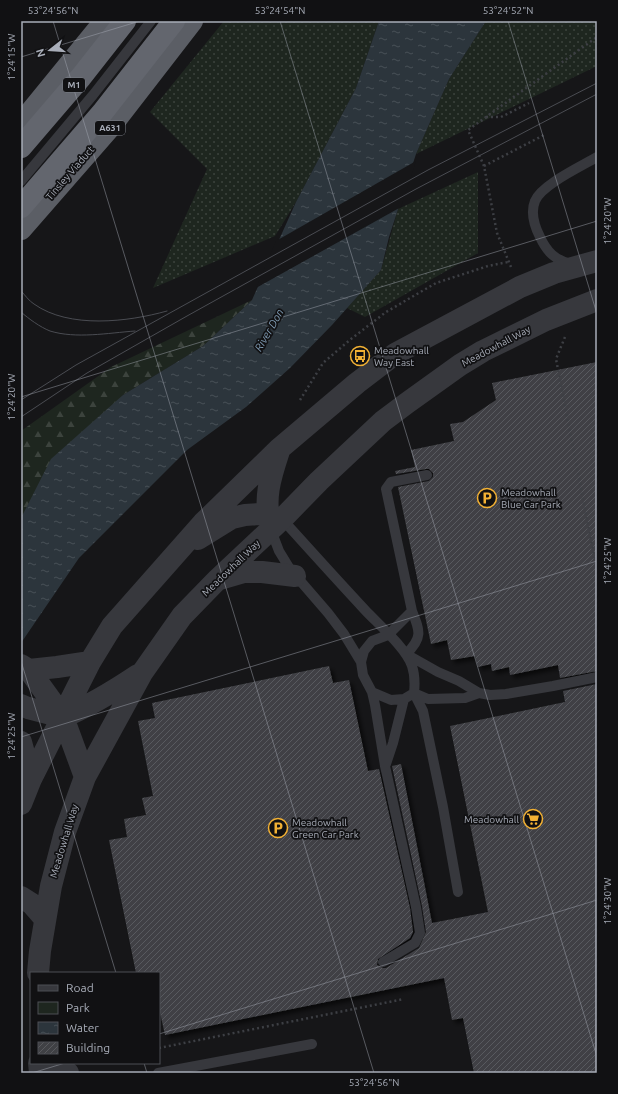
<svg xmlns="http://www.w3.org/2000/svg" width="618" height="1094" font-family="Ubuntu,sans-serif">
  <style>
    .green { fill: url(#green-dots) }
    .forest { fill: url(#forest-firs) }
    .water { fill: url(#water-ripples) }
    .pier { fill: #161618 }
    .building { fill: url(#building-hatch); filter: url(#shadow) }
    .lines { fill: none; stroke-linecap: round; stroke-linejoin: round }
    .path { stroke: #3d3f44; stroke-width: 2.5; stroke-dasharray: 2 3; stroke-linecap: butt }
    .service { stroke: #37383d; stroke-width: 10 }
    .tertiary { stroke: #37383d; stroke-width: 22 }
    .trunk { stroke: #5b5e65; stroke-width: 22 }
    .motorway { stroke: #63666e; stroke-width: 22 }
    .tram { stroke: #4a4c52; stroke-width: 1 }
    .ticks { fill: none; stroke: #a8adb8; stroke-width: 1; stroke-opacity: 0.45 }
    .labels { text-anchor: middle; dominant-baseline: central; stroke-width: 3.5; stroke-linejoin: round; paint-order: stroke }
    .shield { fill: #111113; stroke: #7b7e86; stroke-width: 1 }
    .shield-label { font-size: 9px; font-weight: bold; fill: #a8adb8 }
    .street-label { font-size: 10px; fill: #a8adb8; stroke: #111113 }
    .poi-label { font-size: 10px; fill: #a8adb8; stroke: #111113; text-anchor: start }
    .water-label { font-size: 11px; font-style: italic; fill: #7f9bb3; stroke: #111113 }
    .neatline { fill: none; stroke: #a8adb8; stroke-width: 1.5 }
    .ticks-label { font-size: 10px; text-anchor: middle; fill: #a8adb8 }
  </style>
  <defs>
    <pattern id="green-dots" width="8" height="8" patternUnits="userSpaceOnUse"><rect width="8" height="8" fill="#1e261f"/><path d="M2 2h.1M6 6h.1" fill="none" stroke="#3c433d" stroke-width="1.8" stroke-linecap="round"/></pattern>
    <pattern id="forest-firs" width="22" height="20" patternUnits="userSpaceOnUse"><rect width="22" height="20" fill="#1e261f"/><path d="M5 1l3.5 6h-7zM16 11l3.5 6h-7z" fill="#3c433d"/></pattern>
    <pattern id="water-ripples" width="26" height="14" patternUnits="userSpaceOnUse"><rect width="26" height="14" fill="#2c353c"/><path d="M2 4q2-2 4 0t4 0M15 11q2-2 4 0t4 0" fill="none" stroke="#485056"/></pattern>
    <pattern id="building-hatch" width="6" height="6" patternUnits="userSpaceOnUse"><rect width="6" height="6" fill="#404145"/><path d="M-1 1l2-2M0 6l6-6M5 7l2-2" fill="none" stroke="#595a5e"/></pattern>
    <filter id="shadow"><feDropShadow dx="3.5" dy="3.5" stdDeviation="2" flood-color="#0009"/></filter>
  </defs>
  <rect width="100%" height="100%" fill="#161618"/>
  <path class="green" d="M224,21H379L356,88L296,202L275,236L153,288L207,169L150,112Z
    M486,21H597V66L416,154L449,79Z
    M478,172V253L365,317L347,308L381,270L398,209Z"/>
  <path class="forest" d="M252,300L203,346L123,395L21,518V431L111,367Z"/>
  <path class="water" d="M379,21H486L449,79L416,154L389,237L381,270L332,325L290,368L246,407L187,450L79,558L21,643V518L51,459L123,395L203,346L252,300L296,202L356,88Z"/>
  <path class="pier" d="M416,161L401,207L256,288L276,241Z"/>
  <path class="building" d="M597,362V671L560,678L558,665L510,675L509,667L492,671L491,664L478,667L475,656L451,660L447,640L431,644L398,487L429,481L433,477V473L429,469H426L396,474L395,471L415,467L411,450L454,441L450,424L463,422L496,400L492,383Z
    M329,666L333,683L349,680L368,771L379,769L410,908L413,932L410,938L378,959L377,965L383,968H386L419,948L426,932L422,906L392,766L401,764L432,923L488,912L450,726L565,702L563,691L597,684V1073H474L463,1018L452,1020L444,978L165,1035L159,1008V973H136L109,840L127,837L124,819L146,815L142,798L153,796L138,721L155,718L152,703Z"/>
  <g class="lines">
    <path class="path" d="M486,117H501L529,103
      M484,166L544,135
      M511,267L497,233L484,166L468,130L597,37
      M565,337L556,359L597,571
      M300,400L323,363L351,339L386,312L436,283L488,266L508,262
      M159,1048L404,999"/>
    <path class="service" d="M21,181L93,95L151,21
      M571,264C555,260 547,252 540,237C535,227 530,213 535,201C541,185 582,166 597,157
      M427,475L391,482L386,489L412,611C420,631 423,638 406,654L438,672L459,681L479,693L490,695L506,694L553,686L597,677
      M282,519C310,550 337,580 365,610C378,624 406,648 412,666C415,675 415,684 414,693L404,699L391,700L372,692L363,675L361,662L364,651L372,641L388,635L412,611
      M271,530L279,551L290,569L328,613L344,634L361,662
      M372,692L375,705L385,766L416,907L420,933L415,943L383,962
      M414,693L423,711L443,807L458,892
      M414,693L428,699L465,698L479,693
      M386,764L393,743L404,699
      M158,1073L312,1044"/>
    <path class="tertiary" d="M271,528C263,500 270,478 279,451
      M198,539L232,518L245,515L259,514L282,519
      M220,579L244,572H262L295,576
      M21,665L29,670L63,717L85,777
      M29,670L57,667L90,662
      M21,705L28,708L63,717
      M63,717C90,706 114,691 138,675
      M21,742L31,779
      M21,804L31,779L90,662L112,626L203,523L279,449L357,383L395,354L520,287L554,273L597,261
      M21,897L32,904L45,919
      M38,973L40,951L51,886L65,832L85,777L142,673L182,616L218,579L282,519L319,481L383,421L407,403L460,365L483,351L546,320L597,300
      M39,1063L40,1073
      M55,1063L68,1073"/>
    <path class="trunk" d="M21,124L105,21
      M21,229L110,127L192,21"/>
    <path class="motorway" d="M21,147L81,77L125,21
      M21,207L102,113L174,21"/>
    <path class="tram" d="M21,291C25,295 29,301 34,304C69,329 128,322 167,311
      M21,312C29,319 40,327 50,331C76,339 108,333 135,331
      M21,400L76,365L428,170L597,83
      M21,417L87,373L187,316L416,189L597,94"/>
  </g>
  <path class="ticks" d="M53,21L374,1073M280,21L597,1057M508,21L597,314M21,57L140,21M21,397L597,221M21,661L116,973M21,737L597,561M159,1034L597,900M144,1063L147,1073M32,1073L65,1063"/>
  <defs>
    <symbol id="bus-ring" viewBox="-11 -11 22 22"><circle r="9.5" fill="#111113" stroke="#f2b134" stroke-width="1.5"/><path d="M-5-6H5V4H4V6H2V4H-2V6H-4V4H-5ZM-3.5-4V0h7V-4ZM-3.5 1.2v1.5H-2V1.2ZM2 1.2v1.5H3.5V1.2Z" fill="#f2b134"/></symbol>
    <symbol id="parking-ring" viewBox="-11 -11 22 22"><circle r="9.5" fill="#111113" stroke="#f2b134" stroke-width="1.5"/><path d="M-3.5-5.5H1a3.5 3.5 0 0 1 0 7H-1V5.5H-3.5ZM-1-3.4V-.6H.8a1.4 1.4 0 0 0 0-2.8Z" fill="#f2b134"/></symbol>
    <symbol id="supermarket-ring" viewBox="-11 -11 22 22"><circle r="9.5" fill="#111113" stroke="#f2b134" stroke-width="1.5"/><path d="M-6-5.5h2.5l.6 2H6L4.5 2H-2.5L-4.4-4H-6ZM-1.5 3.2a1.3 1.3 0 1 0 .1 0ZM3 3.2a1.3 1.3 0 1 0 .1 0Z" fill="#f2b134"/></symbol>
  </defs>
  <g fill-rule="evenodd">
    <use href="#bus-ring" x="349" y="345" width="22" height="22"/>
    <use href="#parking-ring" x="476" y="487" width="22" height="22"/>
    <use href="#supermarket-ring" x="522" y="808" width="22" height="22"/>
    <use href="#parking-ring" x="267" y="817" width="22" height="22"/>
  </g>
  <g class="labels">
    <g class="shield">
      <rect x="63" y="78" width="22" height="14" rx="3"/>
      <rect x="95" y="121" width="30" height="14" rx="3"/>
    </g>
    <g class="shield-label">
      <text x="74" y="85">M1</text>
      <text x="110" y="128">A631</text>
    </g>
    <g class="street-label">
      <text transform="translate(70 173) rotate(-49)">Tinsley Viaduct</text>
      <text transform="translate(496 346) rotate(-28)">Meadowhall Way</text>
      <text transform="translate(231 568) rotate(-44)">Meadowhall Way</text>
      <text transform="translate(64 841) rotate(-73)">Meadowhall Way</text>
    </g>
    <g class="poi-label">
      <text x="374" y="350">Meadowhall<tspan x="374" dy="12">Way East</tspan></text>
      <text x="501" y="492">Meadowhall<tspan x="501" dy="12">Blue Car Park</tspan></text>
      <text x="519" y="819" text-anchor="end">Meadowhall</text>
      <text x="292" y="822">Meadowhall<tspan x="292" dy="12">Green Car Park</tspan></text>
    </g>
    <g class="water-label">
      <text transform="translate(269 330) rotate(-60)">River Don</text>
    </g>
  </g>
  <rect width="618" height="1094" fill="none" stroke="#111113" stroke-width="44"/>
  <rect x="30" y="972" width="130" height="92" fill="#111113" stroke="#4d4f55"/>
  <rect x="38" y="985" width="20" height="6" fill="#37383d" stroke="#4d4f55"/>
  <text x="66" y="992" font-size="12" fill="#a8adb8">Road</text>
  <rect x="38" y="1002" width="20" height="12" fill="#1e261f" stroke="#4d4f55"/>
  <text x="66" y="1012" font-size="12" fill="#a8adb8">Park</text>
  <rect x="38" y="1022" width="20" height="12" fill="url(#water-ripples)" stroke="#4d4f55"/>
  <text x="66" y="1032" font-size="12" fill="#a8adb8">Water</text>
  <rect x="38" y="1042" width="20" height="12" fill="url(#building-hatch)" stroke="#4d4f55"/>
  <text x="66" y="1052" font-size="12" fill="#a8adb8">Building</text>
  <g transform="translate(50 50) rotate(253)" stroke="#111113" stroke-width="3" paint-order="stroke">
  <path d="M0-3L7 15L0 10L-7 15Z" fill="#a8adb8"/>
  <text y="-6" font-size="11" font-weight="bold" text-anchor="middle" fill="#a8adb8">N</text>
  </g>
  <rect x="22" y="22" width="574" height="1050" class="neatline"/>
  <g class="ticks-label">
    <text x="53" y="14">53°24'56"N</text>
    <text x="280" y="14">53°24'54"N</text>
    <text x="508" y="14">53°24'52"N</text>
    <text transform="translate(11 57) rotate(-90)" y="4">1°24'15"W</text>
    <text transform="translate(607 221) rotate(-90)" y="4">1°24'20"W</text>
    <text transform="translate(11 397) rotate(-90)" y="4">1°24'20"W</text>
    <text transform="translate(607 561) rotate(-90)" y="4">1°24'25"W</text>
    <text transform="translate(11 736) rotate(-90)" y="4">1°24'25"W</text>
    <text transform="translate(607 901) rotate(-90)" y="4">1°24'30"W</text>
    <text x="374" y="1086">53°24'56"N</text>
  </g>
</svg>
